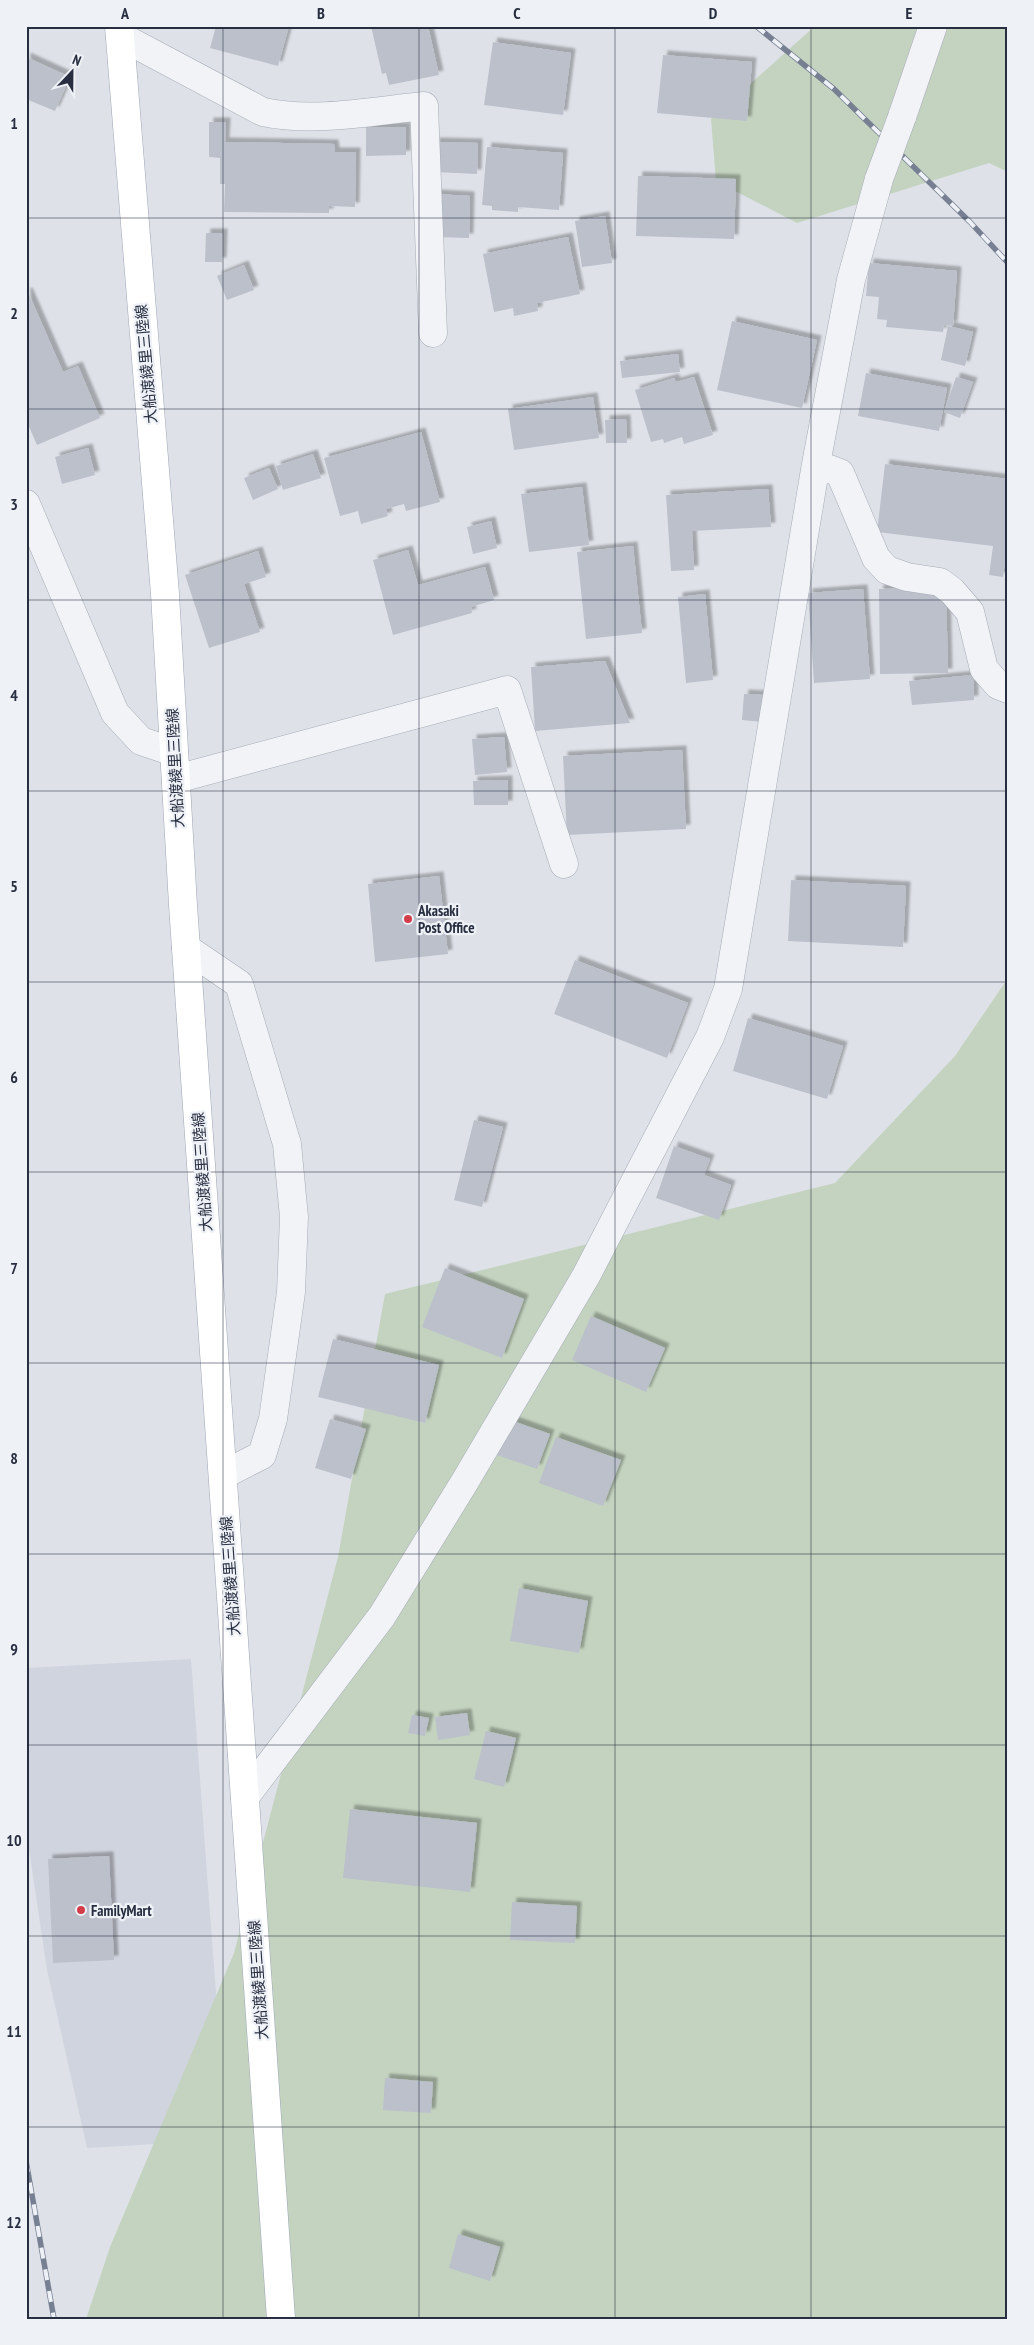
<svg xmlns="http://www.w3.org/2000/svg" width="1034" height="2345" font-family="'PT Sans Narrow','Noto Sans JP',sans-serif">
  <style>
    .built { fill: #d0d4de }
    .green { fill: #c3d3bf }
    .building { fill: #bbc0cb; filter: url(#shadow) }
    .lines { fill: none; stroke-linecap: round; stroke-linejoin: round }
    .minor-casing { stroke: #a7acb6; stroke-width: 29 }
    .major-casing { stroke: #9da5b5; stroke-width: 29 }
    .minor { stroke: #f1f3f7; stroke-width: 28 }
    .major { stroke: #fff; stroke-width: 28 }
    .rail-casing { stroke: #778093; stroke-width: 5.5 }
    .rail { stroke: #eef1f6; stroke-width: 4; stroke-dasharray: 11; stroke-linecap: butt }
    .minor-bridge-casing { stroke: #a7acb6; stroke-width: 29; stroke-linecap: butt }
    .minor-bridge { stroke: #f1f3f7; stroke-width: 28 }
    .grid { fill: none; stroke: #272e40; stroke-width: 1; stroke-opacity: 0.55 }
    .poi-dot { fill: #d33d49; stroke: #eef1f6; stroke-width: 2 }
    .labels { text-anchor: middle; dominant-baseline: central; stroke-width: 4.5; stroke-linejoin: round; paint-order: stroke }
    .street-label { font-size: 15px; fill: #272e40; stroke: #eef1f6 }
    .poi-label { font-size: 15px; font-weight: bold; fill: #272e40; stroke: #eef1f6; text-anchor: start }
    .neatline { fill: none; stroke: #272e40; stroke-width: 2 }
    .grid-label { font-size: 16px; text-anchor: middle; font-weight: bold; fill: #272e40 }
  </style>
  <defs>
    <filter id="shadow"><feDropShadow dx="4.5" dy="-4.5" stdDeviation="1" flood-color="#0004"/></filter>
  </defs>
  <rect width="100%" height="100%" fill="#dee2e8"/>
  <path class="built" d="M191,1659L227,2140L87,2148L47,1970L26,1829V1668Z"/>
  <path class="green" d="M815,26H1008V172L989,163L797,223L716,181L711,119Z
    M1008,978V2319H86L110,2247L234,1953L338,1557L385,1294L835,1183L955,1056Z"/>
  <path class="building" d="M216,26H289L278,66L210,48Z
    M371,26H428L439,75L389,85L386,73L382,74Z
    M493,42L571,53L563,115L484,105Z
    M663,55L752,62L747,121L657,113Z
    M26,57L70,77L55,111L26,99Z
    M209,122H226L225,142L334,144L335,152H356L355,207L329,206V213L224,212L225,184H220V158L209,157Z
    M366,127H406V155L366,156Z
    M435,142L478,143L477,174L435,172Z
    M487,147L563,153L559,210L518,207V212L492,210V206L482,205Z
    M638,176L736,179L734,239L636,236Z
    M435,194L470,196L469,238L434,237Z
    M605,216L612,263L582,267L575,221Z
    M206,233H223L222,262H205Z
    M568,237L580,294L537,303L538,311L514,316L513,308L494,312L483,254Z
    M869,263L957,271L953,326L944,325L943,332L886,327L887,320L877,319L879,297L866,296Z
    M244,265L254,290L227,300L217,276Z
    M26,292H28L63,372L78,366L100,418L37,445L26,420Z
    M732,321L817,340L802,408L717,390Z
    M948,326L973,332L965,366L941,360Z
    M678,354L680,372L622,378L620,361Z
    M866,373L947,388L939,431L858,416Z
    M694,377L713,435L684,444L682,437L664,443L663,439L651,442L635,390L674,378L676,382Z
    M956,377L973,382L960,418L944,412Z
    M593,397L599,438L514,450L508,409Z
    M626,419L627,443H606L605,420Z
    M421,432L440,502L406,511L404,504L386,509L388,516L361,524L358,511L340,516L324,458Z
    M88,448L95,475L62,484L55,457Z
    M313,454L321,478L283,490L276,466Z
    M885,464L1008,479V538L1003,577L989,575L993,546L877,532Z
    M269,468L278,489L253,500L244,478Z
    M582,487L589,545L529,552L521,494Z
    M768,489L771,527L692,531L694,570L671,571L666,495Z
    M491,521L497,548L473,554L467,527Z
    M633,546L642,633L586,639L577,552Z
    M408,550L418,585L485,567L494,600L471,607L472,613L393,635L373,560Z
    M258,551L266,577L244,584L260,632L209,648L185,575Z
    M946,588L948,673L880,674L879,589Z
    M863,589L870,679L814,683L808,593Z
    M705,594L713,680L686,683L678,597Z
    M605,661L630,723L535,731L531,667Z
    M973,675L974,700L912,705L909,681Z
    M744,694L764,695L762,722L742,720Z
    M504,737L507,772L475,775L472,739Z
    M682,750L686,829L567,835L563,756Z
    M508,780V805H474L473,781Z
    M439,876L448,954L375,962L368,884Z
    M791,880L906,886L903,947L788,941Z
    M575,960L688,1003L667,1058L554,1014Z
    M748,1018L843,1046L827,1099L733,1071Z
    M474,1120L503,1127L482,1207L454,1200Z
    M674,1146L710,1159L704,1175L731,1185L719,1220L656,1198Z
    M445,1268L524,1299L502,1358L422,1327Z
    M591,1316L665,1348L646,1392L572,1360Z
    M333,1339L439,1365L425,1423L318,1397Z
    M330,1419L366,1429L351,1479L315,1468Z
    M510,1420L550,1434L537,1469L497,1455Z
    M556,1437L621,1460L603,1506L539,1483Z
    M519,1588L588,1601L579,1653L510,1641Z
    M467,1713L470,1735L438,1740L435,1717Z
    M412,1715L429,1718L425,1736L408,1733Z
    M486,1731L516,1738L504,1787L474,1779Z
    M350,1809L477,1823L470,1892L343,1878Z
    M109,1856L114,1960L53,1963L48,1859Z
    M512,1902L577,1906L575,1943L510,1940Z
    M385,2078L433,2082L431,2113L383,2110Z
    M458,2234L500,2247L490,2281L449,2268Z"/>
  <g class="lines">
    <defs>
      <path id="minor" d="M120,36L263,112C313,123 373,111 424,106L433,333
        M902,117L933,26
        M816,464L840,473L876,558L887,570L907,577L940,582L952,591L970,612L984,669L998,685L1008,689
        M26,504L115,713L141,741L174,752
        M176,779L507,690L564,864
        M186,948L239,984L287,1144L294,1217L291,1292L273,1419L262,1455L223,1475
        M245,1797L382,1616L464,1483L586,1276L710,1037L728,989L816,464L851,280L879,179"/>
      <path id="major" d="M119,26L165,594L183,905L281,2319"/>
    </defs>
    <use href="#minor" class="minor-casing"/>
    <use href="#major" class="major-casing"/>
    <use href="#minor" class="minor"/>
    <use href="#major" class="major"/>
    <defs>
      <path id="rail" d="M756,26L834,89L970,222L1008,263
        M26,2161L54,2319"/>
    </defs>
    <use href="#rail" class="rail-casing"/>
    <use href="#rail" class="rail"/>
    <defs>
      <path id="minor-bridge" d="M879,179L902,117"/>
    </defs>
    <use href="#minor-bridge" class="minor-bridge-casing"/>
    <use href="#minor-bridge" class="minor-bridge"/>
  </g>
  <path class="grid" d="M223,26V2319M419,26V2319M615,26V2319M811,26V2319M26,218H1008M26,409H1008M26,600H1008M26,791H1008M26,982H1008M26,1172H1008M26,1363H1008M26,1554H1008M26,1745H1008M26,1936H1008M26,2127H1008"/>
  <g class="poi-dot">
    <circle cx="408" cy="919" r="5"/>
    <circle cx="81" cy="1910" r="5"/>
  </g>
  <g class="labels">
    <g class="street-label">
      <text transform="translate(146 364) rotate(-95)">大船渡綾里三陸線</text>
      <text transform="translate(175 768) rotate(-93)">大船渡綾里三陸線</text>
      <text transform="translate(202 1172) rotate(-94)">大船渡綾里三陸線</text>
      <text transform="translate(230 1576) rotate(-94)">大船渡綾里三陸線</text>
      <text transform="translate(258 1980) rotate(-94)">大船渡綾里三陸線</text>
    </g>
    <g class="poi-label">
      <text x="418" y="910">Akasaki<tspan x="418" dy="17">Post Office</tspan></text>
      <text x="91" y="1910">FamilyMart</text>
    </g>
  </g>
  <rect width="1034" height="2345" fill="none" stroke="#eef1f6" stroke-width="55"/>
  <g transform="translate(72 72) rotate(22)" stroke="#eef1f6" stroke-width="4" paint-order="stroke">
  <path d="M0-4L9 19L0 12L-9 19Z" fill="#272e40"/>
  <text y="-8" font-size="14" font-weight="bold" text-anchor="middle" fill="#272e40">N</text>
  </g>
  <rect x="28" y="28" width="978" height="2290" class="neatline"/>
  <g class="grid-label">
    <text x="125" y="19">A</text>
    <text x="321" y="19">B</text>
    <text x="517" y="19">C</text>
    <text x="713" y="19">D</text>
    <text x="909" y="19">E</text>
    <text x="14" y="129">1</text>
    <text x="14" y="319">2</text>
    <text x="14" y="510">3</text>
    <text x="14" y="701">4</text>
    <text x="14" y="892">5</text>
    <text x="14" y="1083">6</text>
    <text x="14" y="1274">7</text>
    <text x="14" y="1464">8</text>
    <text x="14" y="1655">9</text>
    <text x="14" y="1846">10</text>
    <text x="14" y="2037">11</text>
    <text x="14" y="2228">12</text>
  </g>
</svg>
